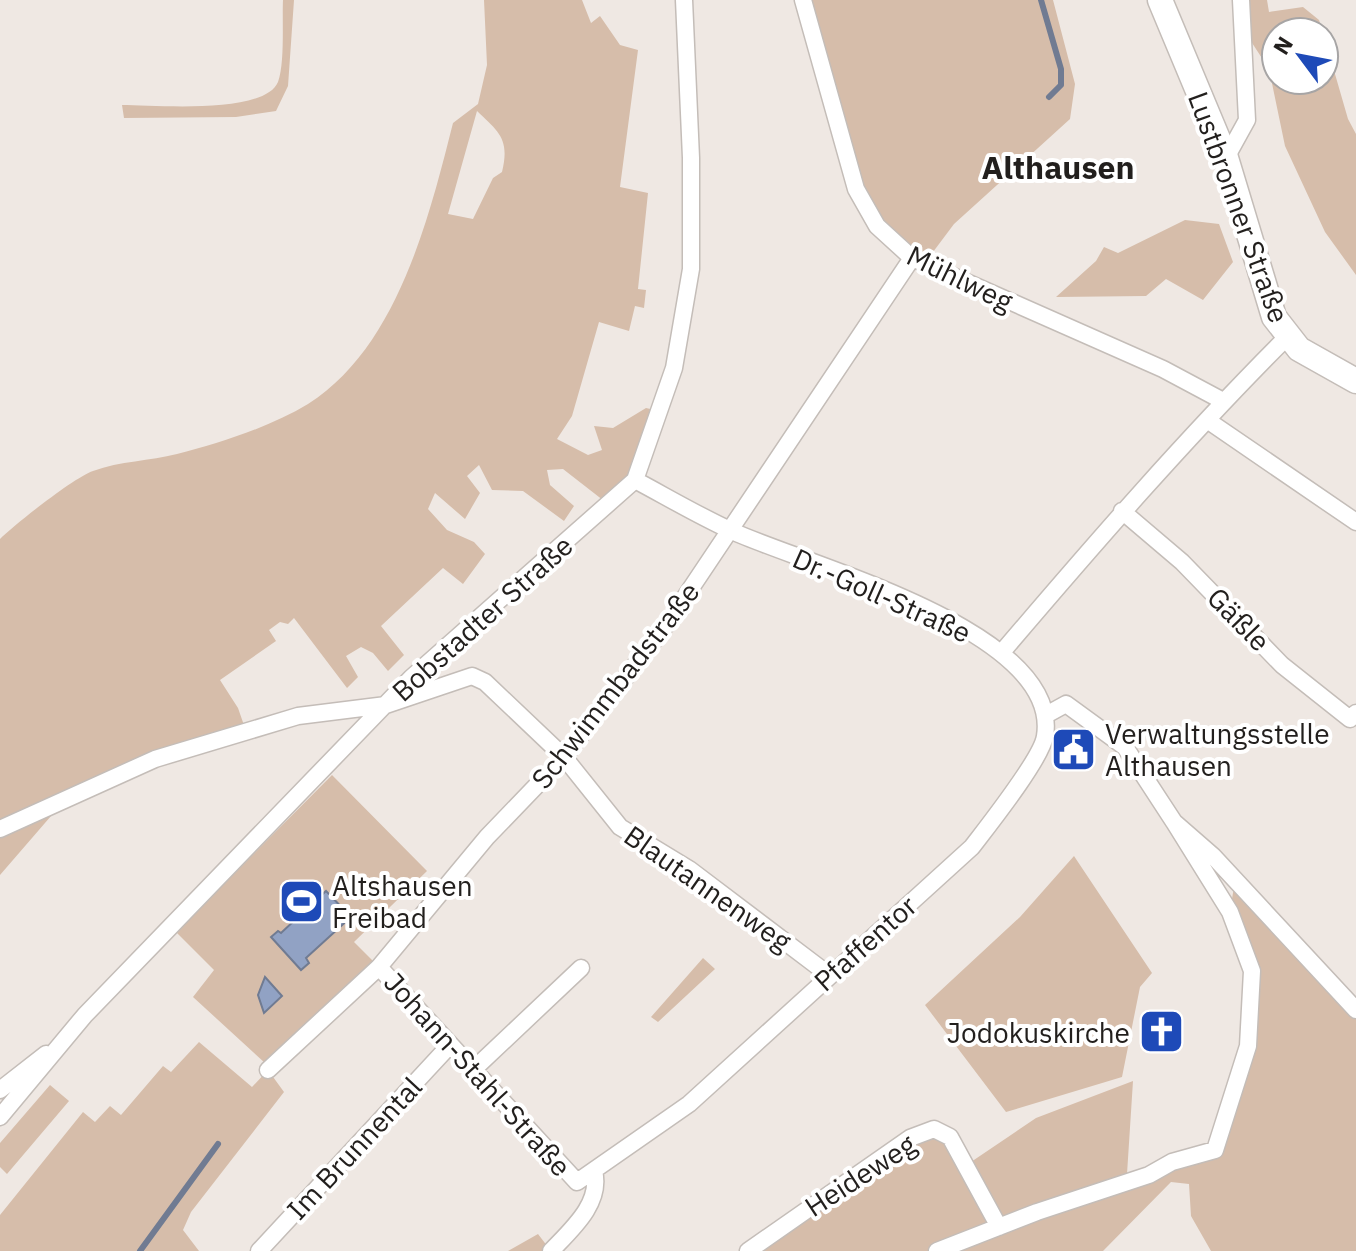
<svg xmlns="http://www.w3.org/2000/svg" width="1356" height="1251" font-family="'IBM Plex Sans',sans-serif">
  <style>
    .green { fill: #d6bdaa; fill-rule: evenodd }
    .water { fill: #91a2c4; stroke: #707b92; stroke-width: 2 }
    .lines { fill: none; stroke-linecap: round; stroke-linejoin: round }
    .stream { stroke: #707b92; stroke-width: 6 }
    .street-casing { stroke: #c4bdb8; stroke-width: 19 }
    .secondary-casing { stroke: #c4bdb8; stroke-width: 27 }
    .street { stroke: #fff; stroke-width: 16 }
    .secondary { stroke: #fff; stroke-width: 24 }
    .labels { text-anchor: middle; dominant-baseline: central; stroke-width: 8; stroke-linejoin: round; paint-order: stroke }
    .street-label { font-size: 28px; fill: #221f1d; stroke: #fff }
    .poi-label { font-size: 28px; fill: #221f1d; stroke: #fff; text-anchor: start }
    .quarter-label { font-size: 32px; font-weight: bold; fill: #221f1d; stroke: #fff }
  </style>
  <rect width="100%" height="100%" fill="#efe8e3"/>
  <path class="green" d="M283,0H294L288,86L276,111L236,117L124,118L122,105C155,105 264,115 278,82C285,63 282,21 283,0Z
    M484,0H582L591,23L600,16L620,45L638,50L620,187L648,193L638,289L646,290L644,308L635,306L629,331L599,322L572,416L557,439L588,455L602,450L594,426L613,428L646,408L659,411L635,480L608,504L563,469L547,470L550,485L574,506L564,521L523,491L492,490L479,465L467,476L480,493L465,519L435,493L428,509L447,530L474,542L485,554L463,584L443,568L381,626L404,655L388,671L373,653L361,647L346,656L358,677L347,688L294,618L288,624L280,622L269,630L276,641L220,680L238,708L246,731L64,801L0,875V539C15,524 75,477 93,471C120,461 150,461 177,454C220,443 270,427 308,404C397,348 429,218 453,123L478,104L487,65ZM477,111C499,132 510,139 502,172L493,178L473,219L448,214Z
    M803,0H1053L1075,84L1070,119L954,224L924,264L863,205Z
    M1241,0H1267L1269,12L1303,7L1319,20L1323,32H1276V80H1324V36L1348,119L1356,134V275L1325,232L1285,146L1269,69L1243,29Z
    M1185,220L1219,224L1233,262L1203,300L1166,279L1146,296L1056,297L1096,261L1104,247L1118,253Z
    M332,775L427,871L354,942L374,962L265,1063L193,997L214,970L176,932Z
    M1074,856L1152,973L1140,987L1122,1077L1006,1112L925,1005L1020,917Z
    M1235,880L1356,1010V1251H1211L1191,1216L1189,1184L1171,1182L1103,1251H748L910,1138L950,1137L999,1227L1215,1150L1248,1046L1252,971L1230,912Z
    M703,958L715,969L658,1022L651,1017Z
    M199,1042L252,1087L268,1070L284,1092L191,1212L183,1230L199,1251H0V1215L83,1112L95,1122L110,1106L121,1115L163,1066L171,1072Z
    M1133,1081L1127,1174L1001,1222L968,1164L1036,1118Z
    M50,1085L69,1101L7,1174L0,1167V1143Z
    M538,1234L551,1251H508Z"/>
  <path class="water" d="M326,891L351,917L306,958L309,963L301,970L271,937L278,931L281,933Z
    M265,977L282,996L264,1013L258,995Z"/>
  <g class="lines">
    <path class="stream" d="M1041,0L1061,69V85L1049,97
      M140,1251L218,1144"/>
    <defs>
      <path id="street" d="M803,0L856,189L877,226L912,258L1163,369L1223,401
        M1226,158L1247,120L1241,0
        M1207,420L1356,522
        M1122,511L1182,562L1282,665L1350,719L1356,713
        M1003,651C1095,543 1187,437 1287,337
        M1046,715L1066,704L1125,747L1174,822L1213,856L1356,1010
        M0,829L155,759L298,716L386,705L472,676L485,682L564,757L620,827L689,869L829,975
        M379,967L577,1182L689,1104L972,847C988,826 1042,758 1045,736C1062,630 805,565 732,531C699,516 667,497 635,480
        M474,1069L581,968
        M268,1070L379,967L487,837L564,757L667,624L912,258
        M0,1090L46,1054
        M0,1117L85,1015L411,678L635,480L674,368L691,269V158L684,0
        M259,1251L450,1045
        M551,1251C572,1229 602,1203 594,1171
        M748,1251L910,1138L934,1129L950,1137L999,1227
        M937,1251L1037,1212L1149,1175L1172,1162L1215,1150L1248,1046L1252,971L1230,912L1174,822"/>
      <path id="secondary" d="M1160,0L1226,158L1274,317L1299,349L1356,381"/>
    </defs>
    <use href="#street" class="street-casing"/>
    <use href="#secondary" class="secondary-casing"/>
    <use href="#street" class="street"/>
    <use href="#secondary" class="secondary"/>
  </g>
  <defs>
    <symbol id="civic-square" viewBox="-11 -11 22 22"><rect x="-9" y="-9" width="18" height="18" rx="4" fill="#1e4ab8" stroke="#fff"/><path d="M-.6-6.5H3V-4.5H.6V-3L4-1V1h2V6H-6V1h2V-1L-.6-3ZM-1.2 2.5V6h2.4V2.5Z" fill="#fff"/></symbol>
    <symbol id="stadium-square" viewBox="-11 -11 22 22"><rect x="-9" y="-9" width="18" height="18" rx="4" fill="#1e4ab8" stroke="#fff"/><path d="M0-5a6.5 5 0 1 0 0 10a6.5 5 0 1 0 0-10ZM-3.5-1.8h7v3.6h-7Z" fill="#fff"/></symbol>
    <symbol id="church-square" viewBox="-11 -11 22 22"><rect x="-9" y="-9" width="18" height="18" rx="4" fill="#1e4ab8" stroke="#fff"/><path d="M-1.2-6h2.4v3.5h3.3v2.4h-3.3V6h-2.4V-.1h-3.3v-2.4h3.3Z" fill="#fff"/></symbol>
  </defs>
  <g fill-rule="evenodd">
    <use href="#civic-square" x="1048" y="724" width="51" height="51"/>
    <use href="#stadium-square" x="276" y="876" width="51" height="51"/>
    <use href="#church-square" x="1136" y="1006" width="51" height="51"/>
  </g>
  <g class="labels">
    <g class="street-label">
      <text transform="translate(1239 207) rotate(70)">Lustbronner Straße</text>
      <text transform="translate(960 278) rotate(26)">Mühlweg</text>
      <text transform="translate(882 595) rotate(24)">Dr.-Goll-Straße</text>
      <text transform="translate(482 618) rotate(-42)">Bobstadter Straße</text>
      <text transform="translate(1239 619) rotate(46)">Gäßle</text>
      <text transform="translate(615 685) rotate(-52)">Schwimmbadstraße</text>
      <text transform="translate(708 888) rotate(35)">Blautannenweg</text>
      <text transform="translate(865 943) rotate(-42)">Pfaffentor</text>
      <text transform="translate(478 1074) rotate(48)">Johann-Stahl-Straße</text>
      <text transform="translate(354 1148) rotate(-47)">Im Brunnental</text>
      <text transform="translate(860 1175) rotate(-33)">Heideweg</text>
    </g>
    <g class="poi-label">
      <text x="1105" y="733">Verwaltungsstelle<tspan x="1105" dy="32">Althausen</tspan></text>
      <text x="332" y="885">Altshausen<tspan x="332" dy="32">Freibad</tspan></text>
      <text x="1130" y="1032" text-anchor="end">Jodokuskirche</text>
    </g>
    <g class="quarter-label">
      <text x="1058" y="167">Althausen</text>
    </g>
  </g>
  <g transform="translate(1300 56) rotate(302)"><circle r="38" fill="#ffffff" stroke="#a7a5a5" stroke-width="2"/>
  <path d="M0-6L14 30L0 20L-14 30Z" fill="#1e4ab8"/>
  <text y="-12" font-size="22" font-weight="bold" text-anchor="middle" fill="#221f1d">N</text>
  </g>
</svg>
